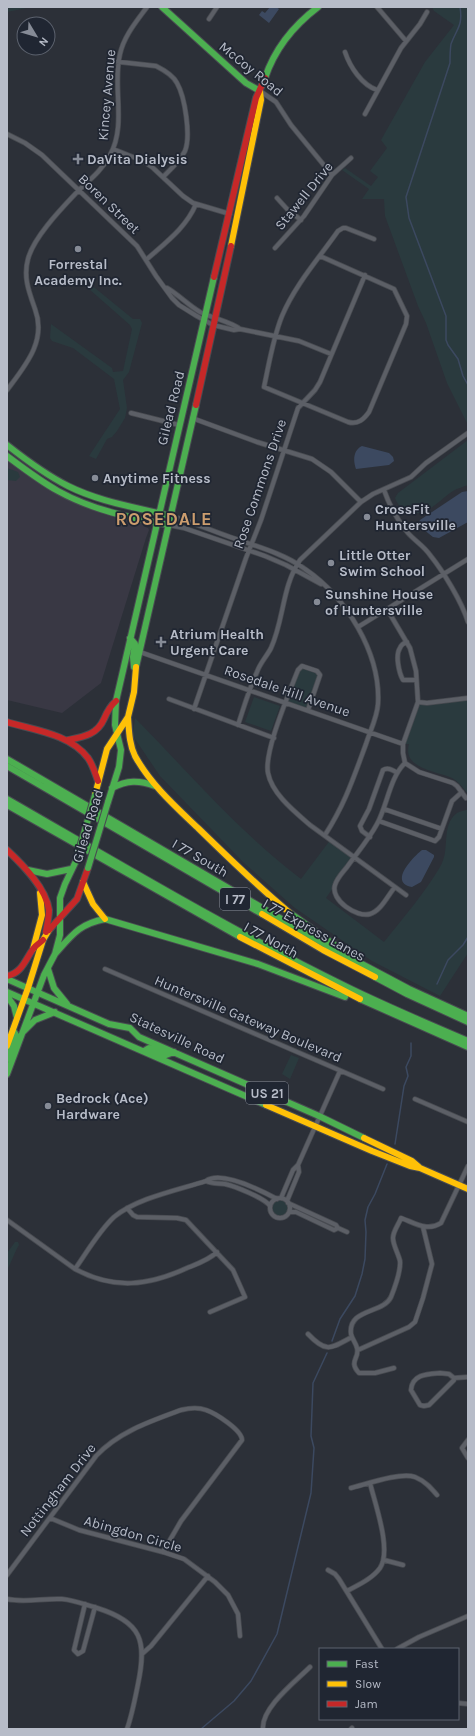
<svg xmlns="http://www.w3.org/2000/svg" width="475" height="1736" font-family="Karla,sans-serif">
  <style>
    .medical { fill: #393844 }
    .green { fill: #2a3a3e }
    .water { fill: #3c4960 }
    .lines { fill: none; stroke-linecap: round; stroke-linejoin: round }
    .stream { stroke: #3c4960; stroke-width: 1.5 }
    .street-casing { stroke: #484b51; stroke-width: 5.5 }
    .fast-casing { stroke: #484b51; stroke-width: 8 }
    .slow-casing { stroke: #484b51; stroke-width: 8 }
    .jam-casing { stroke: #484b51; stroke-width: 8 }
    .street { stroke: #5c5f66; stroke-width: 4 }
    .fast { stroke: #4caf50; stroke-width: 6 }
    .slow { stroke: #ffc107; stroke-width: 6 }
    .jam { stroke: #c62828; stroke-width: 6 }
    .fast-bridge-casing { stroke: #484b51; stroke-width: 8; stroke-linecap: butt }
    .fast-bridge { stroke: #4caf50; stroke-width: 6 }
    .poi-dot { fill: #868b96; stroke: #202632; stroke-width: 1.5 }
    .labels { text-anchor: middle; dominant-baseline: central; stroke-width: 3.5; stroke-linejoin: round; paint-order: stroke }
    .shield { fill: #202632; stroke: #8a8f9b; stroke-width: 1 }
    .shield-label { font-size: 13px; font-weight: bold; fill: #b7bcc8 }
    .street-label { font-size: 14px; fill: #b7bcc8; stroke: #202632 }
    .poi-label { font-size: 14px; font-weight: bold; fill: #b7bcc8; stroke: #202632; text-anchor: start }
    .district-label { font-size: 18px; font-weight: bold; letter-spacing: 1px; fill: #cc9d6e; stroke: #202632 }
  </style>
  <rect width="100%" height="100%" fill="#2c3038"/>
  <path class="medical" d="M7,460L39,483L72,502L94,510L144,524L143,526L148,528L149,530L146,538L101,683L62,713L7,700Z"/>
  <path class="green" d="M7,7H31L7,12Z
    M432,7H468V425L447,383L426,323L418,306L385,216L384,199H362L369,189L342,170L345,168L371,186L378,177L370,171L387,148L381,140L425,62L454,25L434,11Z
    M84,282L95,288L133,319H140L142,323L129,372L123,380L127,408L125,418L117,431L112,437L107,439L96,459L89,456L120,409L114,379L73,348L52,341L50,338L51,324L112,368L113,372L123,371L132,329L130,325L89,289Z
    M468,440V485C463,487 458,488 453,491C440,499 425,520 407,511C401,509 397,504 395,498L398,493Z
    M7,468L18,472L20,477L16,481L7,480Z
    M302,666L319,673L308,710L286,702L298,670Z
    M254,697L280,706L271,731L245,722Z
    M468,698V794C463,788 459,782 452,778C437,771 402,769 409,744H403L418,702Z
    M135,718C189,773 240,833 301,879L331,839L354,857L326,898L384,942C403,918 424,894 440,867C451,850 440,826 457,813C460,811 465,811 468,809V953L440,996L372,961L295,908L279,894L243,862L160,776L135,739L133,733Z
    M291,1055L299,1058L290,1079L282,1074Z
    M270 1208a10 10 0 1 1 20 0a10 10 0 1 1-20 0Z
    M15,1242H18L19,1245C14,1253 12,1261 7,1270V1253Z"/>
  <path class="water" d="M270,7H276L279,9L269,23L259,15L262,11L265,13Z
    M362,446L389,453L393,457L394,461L389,465L356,469C353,461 353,450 362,446Z
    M468,491V522L439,538L433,537L419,526L418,524L420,520L462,492Z
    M422,850H426L434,855V857L421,882L412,887C388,883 413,857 422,850Z"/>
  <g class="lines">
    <path class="stream" d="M460,7C463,26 457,28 451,44C450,50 450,57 450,63L406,197L409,218L446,316V340L448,345L458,359L463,376L468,385
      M437,984L448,960L463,945L468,937
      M395,1144L404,1086L408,1076L406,1067L411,1056V1043
      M332,1341L340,1319L355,1296L362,1274L365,1259L366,1232L365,1220L368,1207L375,1194L387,1164
      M201,1729L234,1701L251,1681L277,1634L311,1493L314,1448L311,1436L313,1383L327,1353"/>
    <defs>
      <path id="street" d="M377,7L406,41
        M209,19L217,7
        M345,52C350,67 362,85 377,90
        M111,61L156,66C164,70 173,75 177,83C185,97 191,136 185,151C180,161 171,169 163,177
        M260,91L276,102L291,125L332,175
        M365,114L401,48L420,24L427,12
        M7,134L25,143L42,155L137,246L156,276L172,298L179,305L195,315L213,325L234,330L240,329
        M113,149L143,161L152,167L183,196L193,203L230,214
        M277,198L287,209L301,220
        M275,248L304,216L332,175L351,158
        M320,256L394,289L407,316L406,324L369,412C364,419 358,425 348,422L264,387C269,364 273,338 282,316C295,285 319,258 338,231L343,228H346L374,239
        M146,260C165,243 186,228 196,204
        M167,288C179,295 188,305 200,312C212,318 232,322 240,329L299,341L331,354
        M7,390C25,366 47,341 35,309C29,292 23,277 28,259C34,236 64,206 80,189C91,179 103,169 110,155C127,125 112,86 120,54C124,36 136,22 147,7
        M131,413L179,425
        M192,418L257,442L312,459L331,472L361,502
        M384,490C389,504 398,521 408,533C415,541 424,546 430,555C443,571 462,602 468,622
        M170,516C190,521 210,530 230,537C255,546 283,553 305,569C346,597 381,653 378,704C377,718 370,731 366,744C353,779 345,804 325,835
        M169,525L184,528L265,556L286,565L321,584
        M387,609L410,648L416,671L418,702L403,744V753L405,763L419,772L453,783L457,786L466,798
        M358,627L468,559
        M407,642C404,643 401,645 400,648C395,655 399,673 403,680H416
        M140,652L403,744
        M169,699L274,738
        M418,702L427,703L468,698
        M194,709L246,558L261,520L298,408L315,390L320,382L365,275
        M308,710L320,675L317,671L302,666L298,670L294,680C286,701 264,753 268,773C272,794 295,812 310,825L406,895
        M238,725C244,707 249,689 257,672C260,663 267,656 271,648C284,620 282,586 300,560L361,502L373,494L411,477L426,463L468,433
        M384,809L442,829
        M379,821L435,841L439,837L452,801L462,792
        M370,837L362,831L360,826L369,809L383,770C388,767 393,770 397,773
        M395,887C388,895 381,911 370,914C357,918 330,900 335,885C337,878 343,872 347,867C357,853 369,839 377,824C387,806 390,777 405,763
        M105,969L383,1089
        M415,1099L468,1122
        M206,1181C212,1184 218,1183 225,1184C234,1186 265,1198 270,1206
        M281,1198L293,1170L298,1165L340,1071
        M270 1208a10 10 0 1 1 20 0a10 10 0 1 1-20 0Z
        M287,1201L299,1172L298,1165
        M288,1203L336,1225L338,1228L334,1230L296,1212H289
        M127,1208L133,1215L137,1217L177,1218L186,1220L233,1270L245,1297L210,1312
        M7,1220L75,1269C114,1290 148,1286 187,1268C197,1264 209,1260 217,1252
        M338,1228L347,1232
        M75,1269C87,1252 99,1231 114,1217C137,1198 178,1190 206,1181C221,1170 262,1191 277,1199
        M308,1334C327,1354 331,1348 352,1337
        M358,1350L409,1327L415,1322L423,1298L432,1264L423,1227
        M394,1368L375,1373H359C348,1361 360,1358 357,1348C356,1343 352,1339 351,1334C348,1308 383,1314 391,1297C395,1287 401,1272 400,1261C398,1253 393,1245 393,1238C393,1231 399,1224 401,1218C415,1223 427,1232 441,1223L468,1166
        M440,1373L449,1374L454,1378V1380L429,1405L424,1406L420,1405L411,1390C412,1374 428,1374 440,1373Z
        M454,1378L468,1377
        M468,1440L462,1448L468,1458
        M351,1488C367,1484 400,1472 415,1477C425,1481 431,1488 437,1495
        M50,1518L79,1530L163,1552L184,1559L215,1582L228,1595L238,1614L240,1636
        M384,1560L403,1565
        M328,1570L335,1574L339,1579L382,1649
        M7,1575L96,1456C118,1432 151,1421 181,1410C189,1408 198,1407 206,1410C215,1413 242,1430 242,1440L181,1521L163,1552
        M347,1591C358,1585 372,1579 380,1568C392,1550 375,1504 370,1483
        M7,1599C25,1603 43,1598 62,1599C74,1600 86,1605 97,1608C142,1622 147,1641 138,1684C135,1699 132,1715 127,1729
        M85,1604L74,1650L78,1654L83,1651L95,1607
        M397,1649L419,1637L468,1616
        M142,1654L151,1646L208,1576
        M458,1703L468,1704
        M263,1729C261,1708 296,1681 310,1667
        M351,1729L352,1728"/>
      <path id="fast" d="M162,7L246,83L260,91
        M265,78C275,48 293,26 318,7
        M7,445C26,460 46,475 68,486C100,502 135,507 170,516
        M7,456C23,468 40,481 58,491C92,510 131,518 169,525
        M130,638L135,644L133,657L134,667
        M136,667L196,405
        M7,759L326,945L409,989L468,1016
        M7,766L262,914
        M112,788C127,780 139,780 155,786
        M7,799C120,864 232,931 349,988C388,1007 428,1024 468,1041
        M108,802L119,767L121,750L115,725L116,701L214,277
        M7,805L240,937
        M28,870L47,874L71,869
        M290,913L336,946
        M55,954C72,935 79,924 105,919L258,964L345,997
        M48,969L54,988L67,1004
        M375,977L407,994L468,1022
        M7,979L109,1024L130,1028L139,1037L319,1116L364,1138
        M7,992L266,1105
        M7,996L14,1006L17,1018
        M360,999L468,1047
        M23,1032L35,1020L55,1012
        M144,1051L149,1048L166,1055L174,1052
        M7,1059L16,1035L13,1030
        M7,1074L44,975L55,954L60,935V898L65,884L76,861"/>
      <path id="slow" d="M231,246L261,100L260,91
        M128,717C129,730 129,744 135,756C151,785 176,807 199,829C229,858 258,887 290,913
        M95,795L107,749L128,717L134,692L136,667
        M83,882L93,904L105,919
        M262,914L323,950L375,977
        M240,937L360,999
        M33,949L42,915L40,893
        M7,1046L28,988L43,940L49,930
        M266,1105L372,1151L410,1166L420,1168L468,1189
        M364,1138L412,1161L419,1167"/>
      <path id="jam" d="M214,277L256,98L265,78
        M196,405L231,246
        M7,722C34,730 70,734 88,758C93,765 95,773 98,781
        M68,740C83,737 97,735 104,719C107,712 110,706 116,701
        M7,850C23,865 46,888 49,910C49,917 47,925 46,932
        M49,930L77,899L88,868
        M7,976C22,973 25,960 33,949C36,945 40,943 43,940"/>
    </defs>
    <use href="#street" class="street-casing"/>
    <use href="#fast" class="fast-casing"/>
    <use href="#slow" class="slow-casing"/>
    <use href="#jam" class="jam-casing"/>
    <use href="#street" class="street"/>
    <use href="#fast" class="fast"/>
    <use href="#slow" class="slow"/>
    <use href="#jam" class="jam"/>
    <defs>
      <path id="fast-bridge" d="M76,861L95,795
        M88,868L108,802"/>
    </defs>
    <use href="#fast-bridge" class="fast-bridge-casing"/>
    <use href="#fast-bridge" class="fast-bridge"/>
  </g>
  <g class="poi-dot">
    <path d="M76 153h4v4h4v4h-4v4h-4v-4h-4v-4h4z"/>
    <circle cx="78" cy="249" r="4"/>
    <circle cx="95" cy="478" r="4"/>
    <circle cx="367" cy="517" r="4"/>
    <circle cx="331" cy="563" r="4"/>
    <circle cx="317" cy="602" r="4"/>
    <path d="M159 636h4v4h4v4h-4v4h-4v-4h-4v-4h4z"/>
    <circle cx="48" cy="1106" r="4"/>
  </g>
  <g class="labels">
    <g class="shield">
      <rect x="220" y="888" width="30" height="22" rx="3"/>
      <rect x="246" y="1082" width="42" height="22" rx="3"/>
    </g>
    <g class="shield-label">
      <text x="235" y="899">I 77</text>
      <text x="267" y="1093">US 21</text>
    </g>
    <g class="street-label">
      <text transform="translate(251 69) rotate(39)">McCoy Road</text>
      <text transform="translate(107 95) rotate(-85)">Kincey Avenue</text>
      <text transform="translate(304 196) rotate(-51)">Stawell Drive</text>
      <text transform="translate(109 204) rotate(44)">Boren Street</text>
      <text transform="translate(171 408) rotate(-76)">Gilead Road</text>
      <text transform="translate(260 484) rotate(-71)">Rose Commons Drive</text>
      <text transform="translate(287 691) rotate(19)">Rosedale Hill Avenue</text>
      <text transform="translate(88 826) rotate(-73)">Gilead Road</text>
      <text transform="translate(200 858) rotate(30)">I 77 South</text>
      <text transform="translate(314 930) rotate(29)">I 77 Express Lanes</text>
      <text transform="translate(271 940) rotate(29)">I 77 North</text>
      <text transform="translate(248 1019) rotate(23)">Huntersville Gateway Boulevard</text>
      <text transform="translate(177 1038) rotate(25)">Statesville Road</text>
      <text transform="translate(58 1490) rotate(-52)">Nottingham Drive</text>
      <text transform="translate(133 1534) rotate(16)">Abingdon Circle</text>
    </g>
    <g class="poi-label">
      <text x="87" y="159">DaVita Dialysis</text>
      <text x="78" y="264" text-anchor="middle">Forrestal<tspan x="78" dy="16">Academy Inc.</tspan></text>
      <text x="103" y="478">Anytime Fitness</text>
      <text x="375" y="509">CrossFit<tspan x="375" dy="16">Huntersville</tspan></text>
      <text x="339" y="555">Little Otter<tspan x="339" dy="16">Swim School</tspan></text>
      <text x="325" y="594">Sunshine House<tspan x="325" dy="16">of Huntersville</tspan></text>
      <text x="170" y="634">Atrium Health<tspan x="170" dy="16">Urgent Care</tspan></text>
      <text x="56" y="1098">Bedrock (Ace)<tspan x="56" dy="16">Hardware</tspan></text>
    </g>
    <g class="district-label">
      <text x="164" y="519">ROSEDALE</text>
    </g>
  </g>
  <rect width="475" height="1736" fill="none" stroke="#b7bcc8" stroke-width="16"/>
  <rect x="319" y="1648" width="140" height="72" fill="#202632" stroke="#5c626e"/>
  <rect x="327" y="1661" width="20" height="6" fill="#4caf50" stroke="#5c626e"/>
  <text x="355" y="1668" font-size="12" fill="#b7bcc8">Fast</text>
  <rect x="327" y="1681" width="20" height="6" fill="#ffc107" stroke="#5c626e"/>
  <text x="355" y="1688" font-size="12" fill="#b7bcc8">Slow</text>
  <rect x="327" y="1701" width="20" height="6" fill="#c62828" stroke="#5c626e"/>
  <text x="355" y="1708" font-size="12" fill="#b7bcc8">Jam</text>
  <g transform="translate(36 36) rotate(128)"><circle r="19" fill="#202632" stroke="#5c626e"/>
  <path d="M0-3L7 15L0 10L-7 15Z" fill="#868b96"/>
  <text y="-6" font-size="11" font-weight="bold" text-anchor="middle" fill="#b7bcc8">N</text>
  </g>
</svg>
